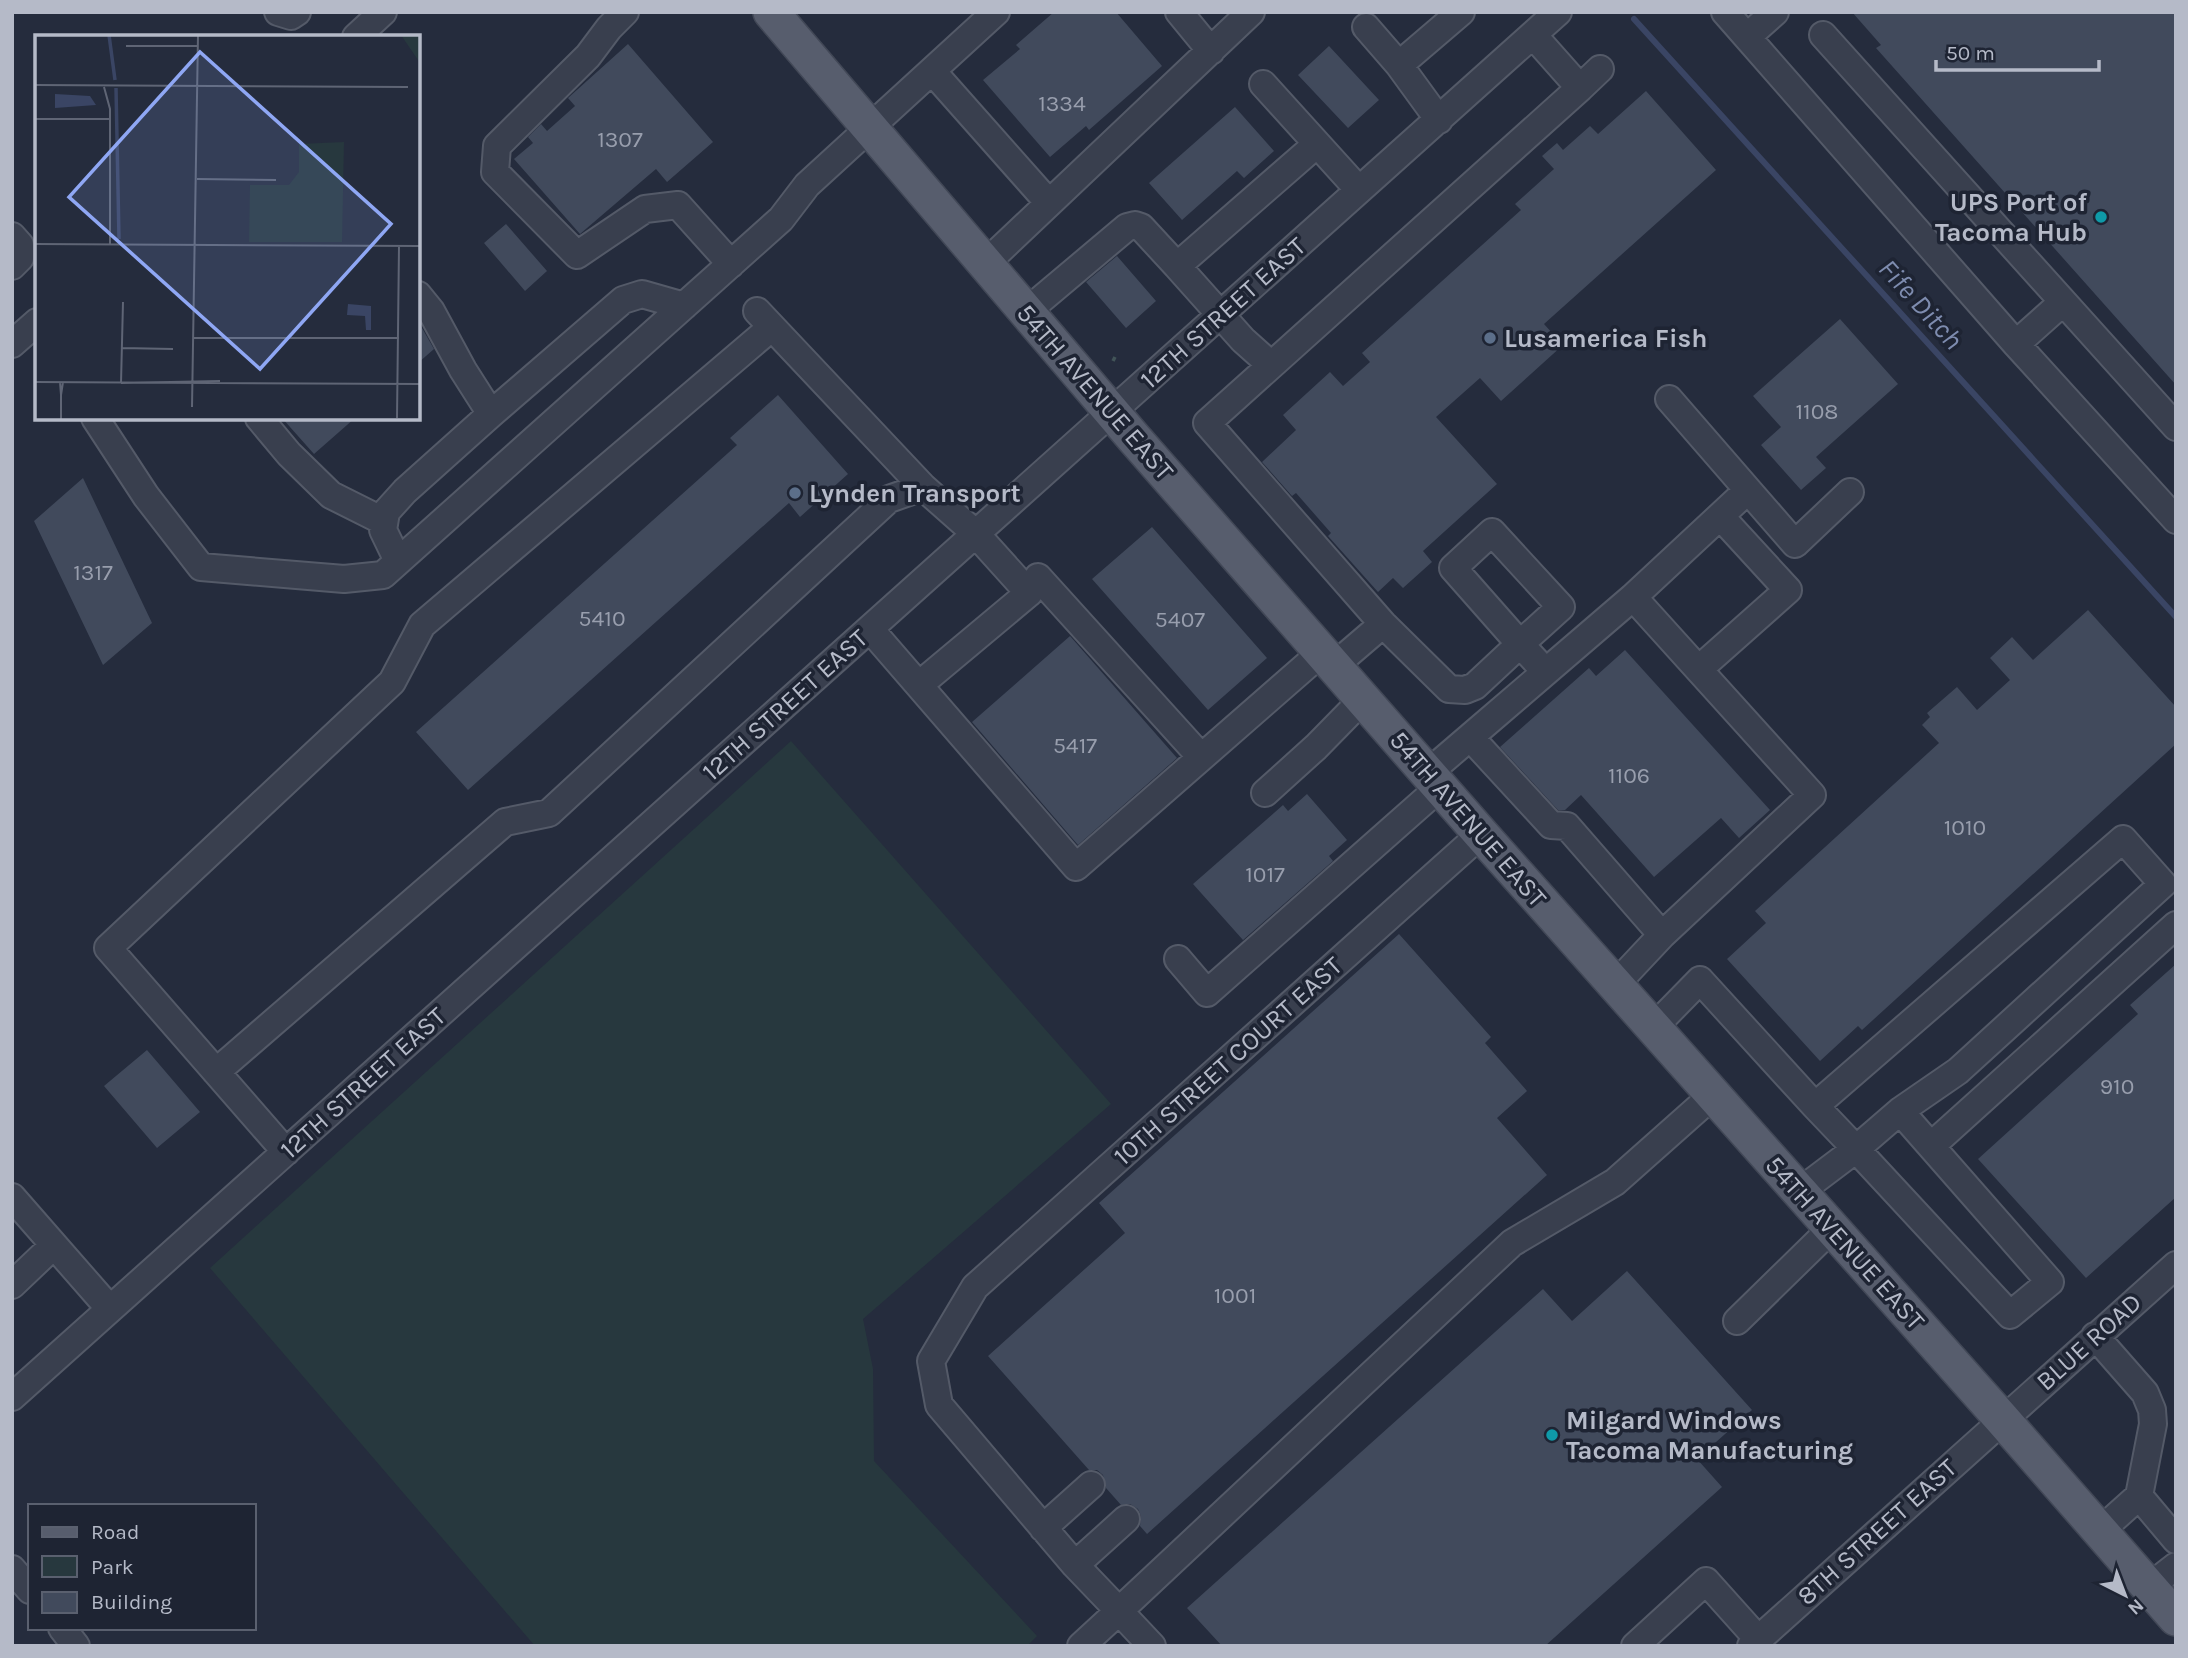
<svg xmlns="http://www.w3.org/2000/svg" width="2188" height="1658" font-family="Karla,sans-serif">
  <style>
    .green { fill: #27383e }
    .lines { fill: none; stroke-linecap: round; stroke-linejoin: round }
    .stream { stroke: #3a4564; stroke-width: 6 }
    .building { fill: #414a5c }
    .minor-casing { stroke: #545a68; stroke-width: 30 }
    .major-casing { stroke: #424857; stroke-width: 38 }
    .path { stroke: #425458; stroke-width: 3.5; stroke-dasharray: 5 5; stroke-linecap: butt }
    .minor { stroke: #393f4e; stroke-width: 26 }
    .major { stroke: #575d6d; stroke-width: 35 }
    .culture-dot { fill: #0f9aa8; stroke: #1e2433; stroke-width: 2.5 }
    .service-dot { fill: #5c6f8a; stroke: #1e2433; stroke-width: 2.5 }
    .labels { text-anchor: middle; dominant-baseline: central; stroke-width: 7; stroke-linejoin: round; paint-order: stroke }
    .number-label { font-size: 23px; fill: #989ead }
    .poi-label { font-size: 26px; font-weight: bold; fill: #b5bac8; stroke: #1e2433; text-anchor: start }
    .street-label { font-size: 26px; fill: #b5bac8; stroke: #1e2433 }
    .water-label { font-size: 28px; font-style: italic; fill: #7e8caf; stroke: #1e2433 }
    .inset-river { fill: none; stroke: #3a4564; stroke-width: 3.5 }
    .inset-road { fill: none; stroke: #5f6575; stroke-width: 2 }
    .view { fill: #8fa7f4; fill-opacity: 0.15; stroke: #8fa7f4; stroke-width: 3.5 }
    .inset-edge { fill: none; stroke: #b5bac8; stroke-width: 3.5 }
  </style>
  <rect width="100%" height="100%" fill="#252c3d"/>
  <path class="green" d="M791,741L1111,1104L863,1319L873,1369L874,1461L1037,1636L1027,1646H535L210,1268Z"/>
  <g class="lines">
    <path class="stream" d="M1634,19L2176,617"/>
  </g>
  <path class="building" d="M1054,12H1116L1162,66L1089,130L1086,126L1050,157L983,80L1020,49L1016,45Z
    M1852,12H2176V385L1876,48L1881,45Z
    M628,44L713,142L667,182L656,169L580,234L514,159L533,143L528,137L541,124L547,131L575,106L568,98Z
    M1329,46L1379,100L1348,128L1298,75Z
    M1646,91L1716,170L1544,324L1563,345L1501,401L1480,378L1436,417L1497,484L1423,551L1432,562L1403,588L1393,578L1378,592L1328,536L1331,533L1296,493L1292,496L1262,462L1296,430L1283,415L1330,372L1343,386L1370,362L1362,353L1521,210L1515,204L1554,169L1542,156L1557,143L1563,150L1590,126L1598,134Z
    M1235,107L1274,151L1244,178L1237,171L1182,220L1149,183Z
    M506,224L547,271L525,291L484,243Z
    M1117,256L1156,301L1126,328L1086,282Z
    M1840,319L1898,384L1816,457L1826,468L1801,490L1761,445L1781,427L1753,396Z
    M418,321L434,349L418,363Z
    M778,395L848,474L800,517L789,503L468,790L416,732L737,445L730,438Z
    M282,418H355L314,454Z
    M83,478L152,623L103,665L34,521Z
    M1152,527L1267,658L1208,710L1092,579Z
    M2088,610L2176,707V744L1862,1030L1858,1026L1820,1061L1727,959L1766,923L1755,911L1939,743L1922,725L1930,717L1927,713L1957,687L1977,710L2010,680L1990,658L2012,637L2033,660Z
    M1070,636L1177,758L1078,845L972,722Z
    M1625,650L1770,810L1739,838L1721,818L1654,877L1581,795L1565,810H1558L1500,747L1589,668L1596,676Z
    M1307,794L1347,840L1329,856L1333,861L1243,940L1193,884L1283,805L1288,811Z
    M1399,934L1491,1037L1485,1043L1527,1091L1497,1118L1547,1175L1147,1534L1140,1526L1141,1516L1138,1509L1130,1504L1121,1505L1106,1488L1103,1475L1097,1470H1089L988,1356L1125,1233L1099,1203Z
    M2176,964V1197L2086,1278L1978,1159L2138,1014L2130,1005Z
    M147,1050L200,1112L157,1148L104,1086Z
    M1627,1271L1752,1410L1697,1459L1722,1487L1545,1646H1222L1187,1608L1543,1289L1572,1321Z"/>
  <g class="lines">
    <defs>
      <path id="minor" d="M278,12L291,16L297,12
        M625,12L609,28L588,56L497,146L495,172L577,255L645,209L678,205L731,264
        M1179,12L1211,51
        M1725,12L2016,344L2176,520
        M1366,27L1399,65
        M1533,35L1580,88L1207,423L1383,624L1449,689L1465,690L1475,686L1520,644L1545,671
        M1823,35L2176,427
        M356,37L383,12
        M1747,37L1775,12
        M932,71L1049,203
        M1263,84L1359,190
        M1580,88L1600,69
        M1439,120L1399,65L1461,12
        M12,236L20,245V258L12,266
        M985,264L1251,12
        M418,295L431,311L463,370L491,414
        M757,311L923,487L975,533L1029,593
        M1026,312L1127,227L1135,225L1141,227L1177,266
        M12,344L37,322
        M2016,344L2063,302
        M1271,365L1243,340L1177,266L1317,144
        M1669,399L1748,490
        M95,418L146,496L201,567L344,579L383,575L781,219L807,185L996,12
        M259,418L289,454L331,495L383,521
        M1492,532L1561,607L1520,644L1453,568Z
        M398,561L383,530L386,512L405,491L491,414L623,300L642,294L684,306
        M1633,597L1748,490L1795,544L1850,492
        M870,629L1076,867L1322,652
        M1334,666L1383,624
        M1699,669L1788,590L1721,517
        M919,685L1029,593L1038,577L1201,757
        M1428,773L1470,737
        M1265,793L1316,747L1363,699
        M1481,834L975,1287L931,1361L939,1405L1075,1565L1119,1611L1512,1243L1615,1182L1713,1095
        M1178,959L1207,993L1440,787
        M1615,985L1662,935L1567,826L1551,825L1470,737L1633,597L1812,795L1662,935
        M1653,1028L1700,980L1815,1106
        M216,1072L505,822L549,813L889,499L923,487
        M1931,1146L2176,925
        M286,1152L108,948L392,682L422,625L772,327
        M1799,1192L1856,1149L2010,1315L2050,1282L1900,1111L1958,1071L2163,884L2123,839L1815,1106L1856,1149L1900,1111
        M12,1197L110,1309
        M12,1285L54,1245
        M1737,1321L1831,1229
        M2095,1336L2145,1393L2152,1410L2153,1424L2139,1496L2100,1531
        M12,1397L1558,12
        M2139,1496L2176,1540
        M1043,1528L1091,1485
        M1075,1565L1126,1519
        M12,1569L30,1590
        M2149,1587L2176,1566
        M62,1628L76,1646
        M1081,1646L1119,1611L1152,1646
        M1635,1646L1706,1581L1758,1639
        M1751,1646L2176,1265"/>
      <path id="major" d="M771,12L1133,437L1481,834L2002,1419L2176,1618"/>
    </defs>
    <use href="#minor" class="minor-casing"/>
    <use href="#major" class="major-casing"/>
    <path class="path" d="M1113,361L1115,357"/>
    <use href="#minor" class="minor"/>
    <use href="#major" class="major"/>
  </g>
  <g class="culture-dot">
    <circle cx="2101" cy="217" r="7"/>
    <circle cx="1552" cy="1435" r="7"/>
  </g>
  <g class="service-dot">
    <circle cx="1490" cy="338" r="7"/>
    <circle cx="795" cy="493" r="7"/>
  </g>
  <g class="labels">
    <g class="number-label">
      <text x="1062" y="103">1334</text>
      <text x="620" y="139">1307</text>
      <text x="1817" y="411">1108</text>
      <text x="93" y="572">1317</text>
      <text x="602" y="618">5410</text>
      <text x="1180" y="619">5407</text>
      <text x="1075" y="745">5417</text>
      <text x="1629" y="775">1106</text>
      <text x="1965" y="827">1010</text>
      <text x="1265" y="874">1017</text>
      <text x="2117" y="1086">910</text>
      <text x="1235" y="1295">1001</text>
    </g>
    <g class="poi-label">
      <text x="2087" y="202" text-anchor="end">UPS Port of<tspan x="2087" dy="30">Tacoma Hub</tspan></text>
      <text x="1504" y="338">Lusamerica Fish</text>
      <text x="809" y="493">Lynden Transport</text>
      <text x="1566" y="1420">Milgard Windows<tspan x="1566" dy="30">Tacoma Manufacturing</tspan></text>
    </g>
    <g class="street-label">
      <text transform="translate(1223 313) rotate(-42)">12TH STREET EAST</text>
      <text transform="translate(1095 392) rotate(49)">54TH AVENUE EAST</text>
      <text transform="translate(785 705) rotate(-42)">12TH STREET EAST</text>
      <text transform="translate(1468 819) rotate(49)">54TH AVENUE EAST</text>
      <text transform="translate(1228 1061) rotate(-42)">10TH STREET COURT EAST</text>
      <text transform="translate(363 1083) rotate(-42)">12TH STREET EAST</text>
      <text transform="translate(1845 1243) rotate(48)">54TH AVENUE EAST</text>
      <text transform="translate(2089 1342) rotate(-42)">BLUE ROAD</text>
      <text transform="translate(1877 1532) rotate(-42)">8TH STREET EAST</text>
    </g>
    <g class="water-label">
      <text transform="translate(1921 304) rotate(48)">Fife Ditch</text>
    </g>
  </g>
  <g transform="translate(35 35)">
    <rect width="385" height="385" fill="#252c3d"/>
    <path d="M366,0H385V28ZM309,107L307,207H214L215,150H254L264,137V109Z" fill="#27383e"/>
    <path d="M20,59L55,61L61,70L20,73ZM313,269L336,271V295H331L330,281L312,280Z" fill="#3a4564"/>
    <path class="inset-river" d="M74,0L80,45M81,53L84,204"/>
    <path class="inset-road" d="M91,11H163M0,50L373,52M69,52L75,74V210M0,84H75M162,144L241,145M0,209L385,211M158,303H364M87,313L138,314M0,347L385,349M25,347L26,360L28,347M86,348L88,267M86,348L185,346M157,372L163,0M362,383L364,211M26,385V360"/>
    <path class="view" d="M165,17L356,189L225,334L34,162Z"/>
    <rect width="385" height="385" class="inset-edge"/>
  </g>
  <rect width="2188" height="1658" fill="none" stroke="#b5bac8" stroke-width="28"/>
  <rect x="28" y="1504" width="228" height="126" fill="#1e2433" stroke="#5a606f" stroke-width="2"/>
  <rect x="42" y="1527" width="35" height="10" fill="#575d6d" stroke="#5a606f" stroke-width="2"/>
  <text x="91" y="1539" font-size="21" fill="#b5bac8">Road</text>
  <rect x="42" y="1556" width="35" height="21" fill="#27383e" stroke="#5a606f" stroke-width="2"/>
  <text x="91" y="1574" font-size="21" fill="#b5bac8">Park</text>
  <rect x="42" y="1592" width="35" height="21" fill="#414a5c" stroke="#5a606f" stroke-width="2"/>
  <text x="91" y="1609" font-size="21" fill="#b5bac8">Building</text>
  <g transform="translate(2125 1595) rotate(138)" stroke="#1e2433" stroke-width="5" paint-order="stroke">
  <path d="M0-5L12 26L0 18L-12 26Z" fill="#b5bac8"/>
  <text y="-10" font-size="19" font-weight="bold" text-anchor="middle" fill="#b5bac8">N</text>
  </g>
  <path d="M1936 60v10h163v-10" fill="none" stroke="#b5bac8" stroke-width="3.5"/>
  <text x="1946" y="60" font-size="21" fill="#b5bac8" stroke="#1e2433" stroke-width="5" paint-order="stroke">50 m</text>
</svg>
